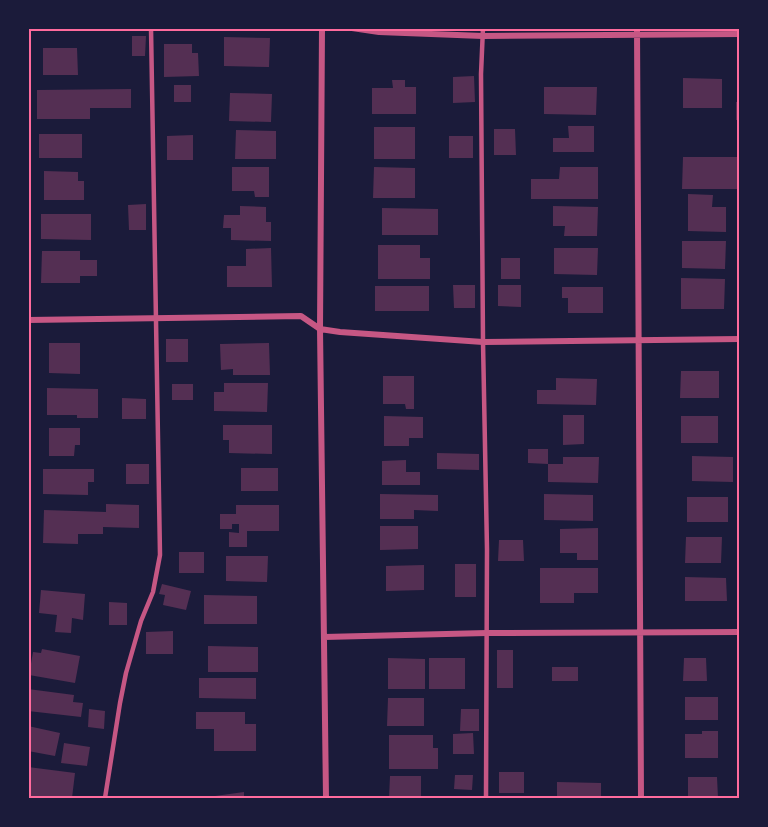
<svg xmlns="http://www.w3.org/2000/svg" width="768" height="827" font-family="'Exo 2',sans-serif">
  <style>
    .building { fill: #542f53 }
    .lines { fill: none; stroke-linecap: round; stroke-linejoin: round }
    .service { stroke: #c65784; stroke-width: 4.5 }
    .minor { stroke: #c65784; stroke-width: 6 }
    .neatline { fill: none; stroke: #ff6b9d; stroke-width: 2 }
  </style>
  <rect width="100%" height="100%" fill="#1b1b3a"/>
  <path class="building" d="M132,36H146L145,56H132Z
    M224,37L270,38L269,67L224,66Z
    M164,44H192V53H198L199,76L164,77Z
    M43,48H77L78,75H43Z
    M474,76L475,102L453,103V77Z
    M683,78L722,79V108H683Z
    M392,80H405V87H416V114H372V88H393Z
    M174,85H191V102H174Z
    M544,87H597L596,115L544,114Z
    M131,89V108H90V119H37V90Z
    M230,93L272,94L271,122L229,121Z
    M736,102H740V120H736Z
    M568,126H594V152H553V138H569Z
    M374,127H415V159H374Z
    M494,129H515L516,155H494Z
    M236,130L276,131V159H235Z
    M39,134H82V158H39Z
    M193,135V160H167V136Z
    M449,136H473V158H449Z
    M683,157H740V189H682Z
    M232,167H269V197H255L254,191H232Z
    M374,167L415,168V198H373Z
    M560,167H598V199H531V179H559Z
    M44,171L78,172V181H84V200H44Z
    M688,194L713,195L712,207H726V232L688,231Z
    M146,204V230H129L128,205Z
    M240,206L266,207V222H271V241L231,240V228H223L224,215H240Z
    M553,206L598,207L597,236H564L565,226H553Z
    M382,208L438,209V235H382Z
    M41,214H91V240L41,239Z
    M682,241H726L725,269L682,268Z
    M378,245H420V258H430V279H378Z
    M271,248L272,287H227V266H246V249Z
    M554,248H598L597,275L554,274Z
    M42,251H80V260H97V276H80V283H41Z
    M501,258H520V279H501Z
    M681,278L725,279L724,309H681Z
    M453,285H475V308H454Z
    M498,285H521V307L498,306Z
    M375,286H429V311H375Z
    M562,287H603V313H568V298H562Z
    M166,339H188V362H166Z
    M49,343H80V374L49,373Z
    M269,343L270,375H233V369L221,370L220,344Z
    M681,371H719V398H680Z
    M383,376H414V409H406L405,404H383Z
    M556,378L597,379L596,405L537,404V390H556Z
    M224,383H268L267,412L214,411V392H224Z
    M172,384H193V400H172Z
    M47,388L98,389V418H77V415H47Z
    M122,398L146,399V419H122Z
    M563,415H584V444L563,445Z
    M384,416L423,417V438H409V446H384Z
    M681,416H718V443H681Z
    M223,425H272V454L229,453V440H223Z
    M49,428H80V445H75L74,456H49Z
    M528,449H548V464L528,463Z
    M437,453L479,454V470L437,469Z
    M692,456L733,457V482L692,481Z
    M563,457H599L598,483L548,482V464H563Z
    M406,460V472H420V485H382V461Z
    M126,464H149V484H126Z
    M241,468H278V491H241Z
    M43,469H94V482H88V495L43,494Z
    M380,494L438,495V511L414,510V519H380Z
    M544,494L593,495V521L544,520Z
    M687,497H728V522H687Z
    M106,504L139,505V528L103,527V534H78V544L43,543L44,510L106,512Z
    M236,505H279V531H247V547H229V532L239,533V524H232V529H220V514H236Z
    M380,526H418V549L380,550Z
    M598,528V560H577V553H560V529Z
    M686,537H722L721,563H685Z
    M499,540H523L524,561H498Z
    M179,552H204V573H179Z
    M226,556H268L267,582L226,581Z
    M455,564H476V597H455Z
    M424,565V590L386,591V566Z
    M540,568H598V593H574V603H540Z
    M685,577L726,578L727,601H685Z
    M162,584L191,591L186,610L163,605L165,595L159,594Z
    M41,590L85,594L83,620L72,618L71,633L55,632L57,615L39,613Z
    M204,595L257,596V624H204Z
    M109,602L127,603V625H109Z
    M173,631V654H146V632Z
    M208,646L258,647V672H208Z
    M42,649L80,656L75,683L29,675L33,652L41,653Z
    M497,650H513V688H497Z
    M388,658L425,659V689H388Z
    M429,658H465V689H429Z
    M684,658H706L707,681H683Z
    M552,667H578V681H552Z
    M199,678H256V699L199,698Z
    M28,689L74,695L73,702L83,703L81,717L28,711Z
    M685,697H718V720H685Z
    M388,698H424V726H387Z
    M89,709L105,711L104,729L88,727Z
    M461,709H479V731H460Z
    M196,712H245V724H256V751H214V729H196Z
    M28,726L60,733L55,756L28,751Z
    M702,731H718V758H685V734H702Z
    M473,733L474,754H453V734Z
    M389,735H433V748H438V769H389Z
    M64,743L90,747L87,766L61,763Z
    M28,767L75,773L72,798L28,797Z
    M499,772H524V793H499Z
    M455,775H473L472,790L454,789Z
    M390,776H421V798H389Z
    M688,777H717L718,798H688Z
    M557,782L601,783V798H565V796H557Z
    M244,792V798H216L215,796Z"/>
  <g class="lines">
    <path class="service" d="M483,28L481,74L483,342L487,549L486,798
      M105,798L120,703L126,673L141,621L153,592L160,555L151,28"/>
    <path class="minor" d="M322,28L320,329L326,798
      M352,28L379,32L483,36L740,34
      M637,28L641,798
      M28,320L301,316L320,329L340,332L483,342L740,339
      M324,637L487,633L740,632"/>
  </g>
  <rect width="768" height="827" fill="none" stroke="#1b1b3a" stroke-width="60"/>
  <rect x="30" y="30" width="708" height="767" class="neatline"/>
</svg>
